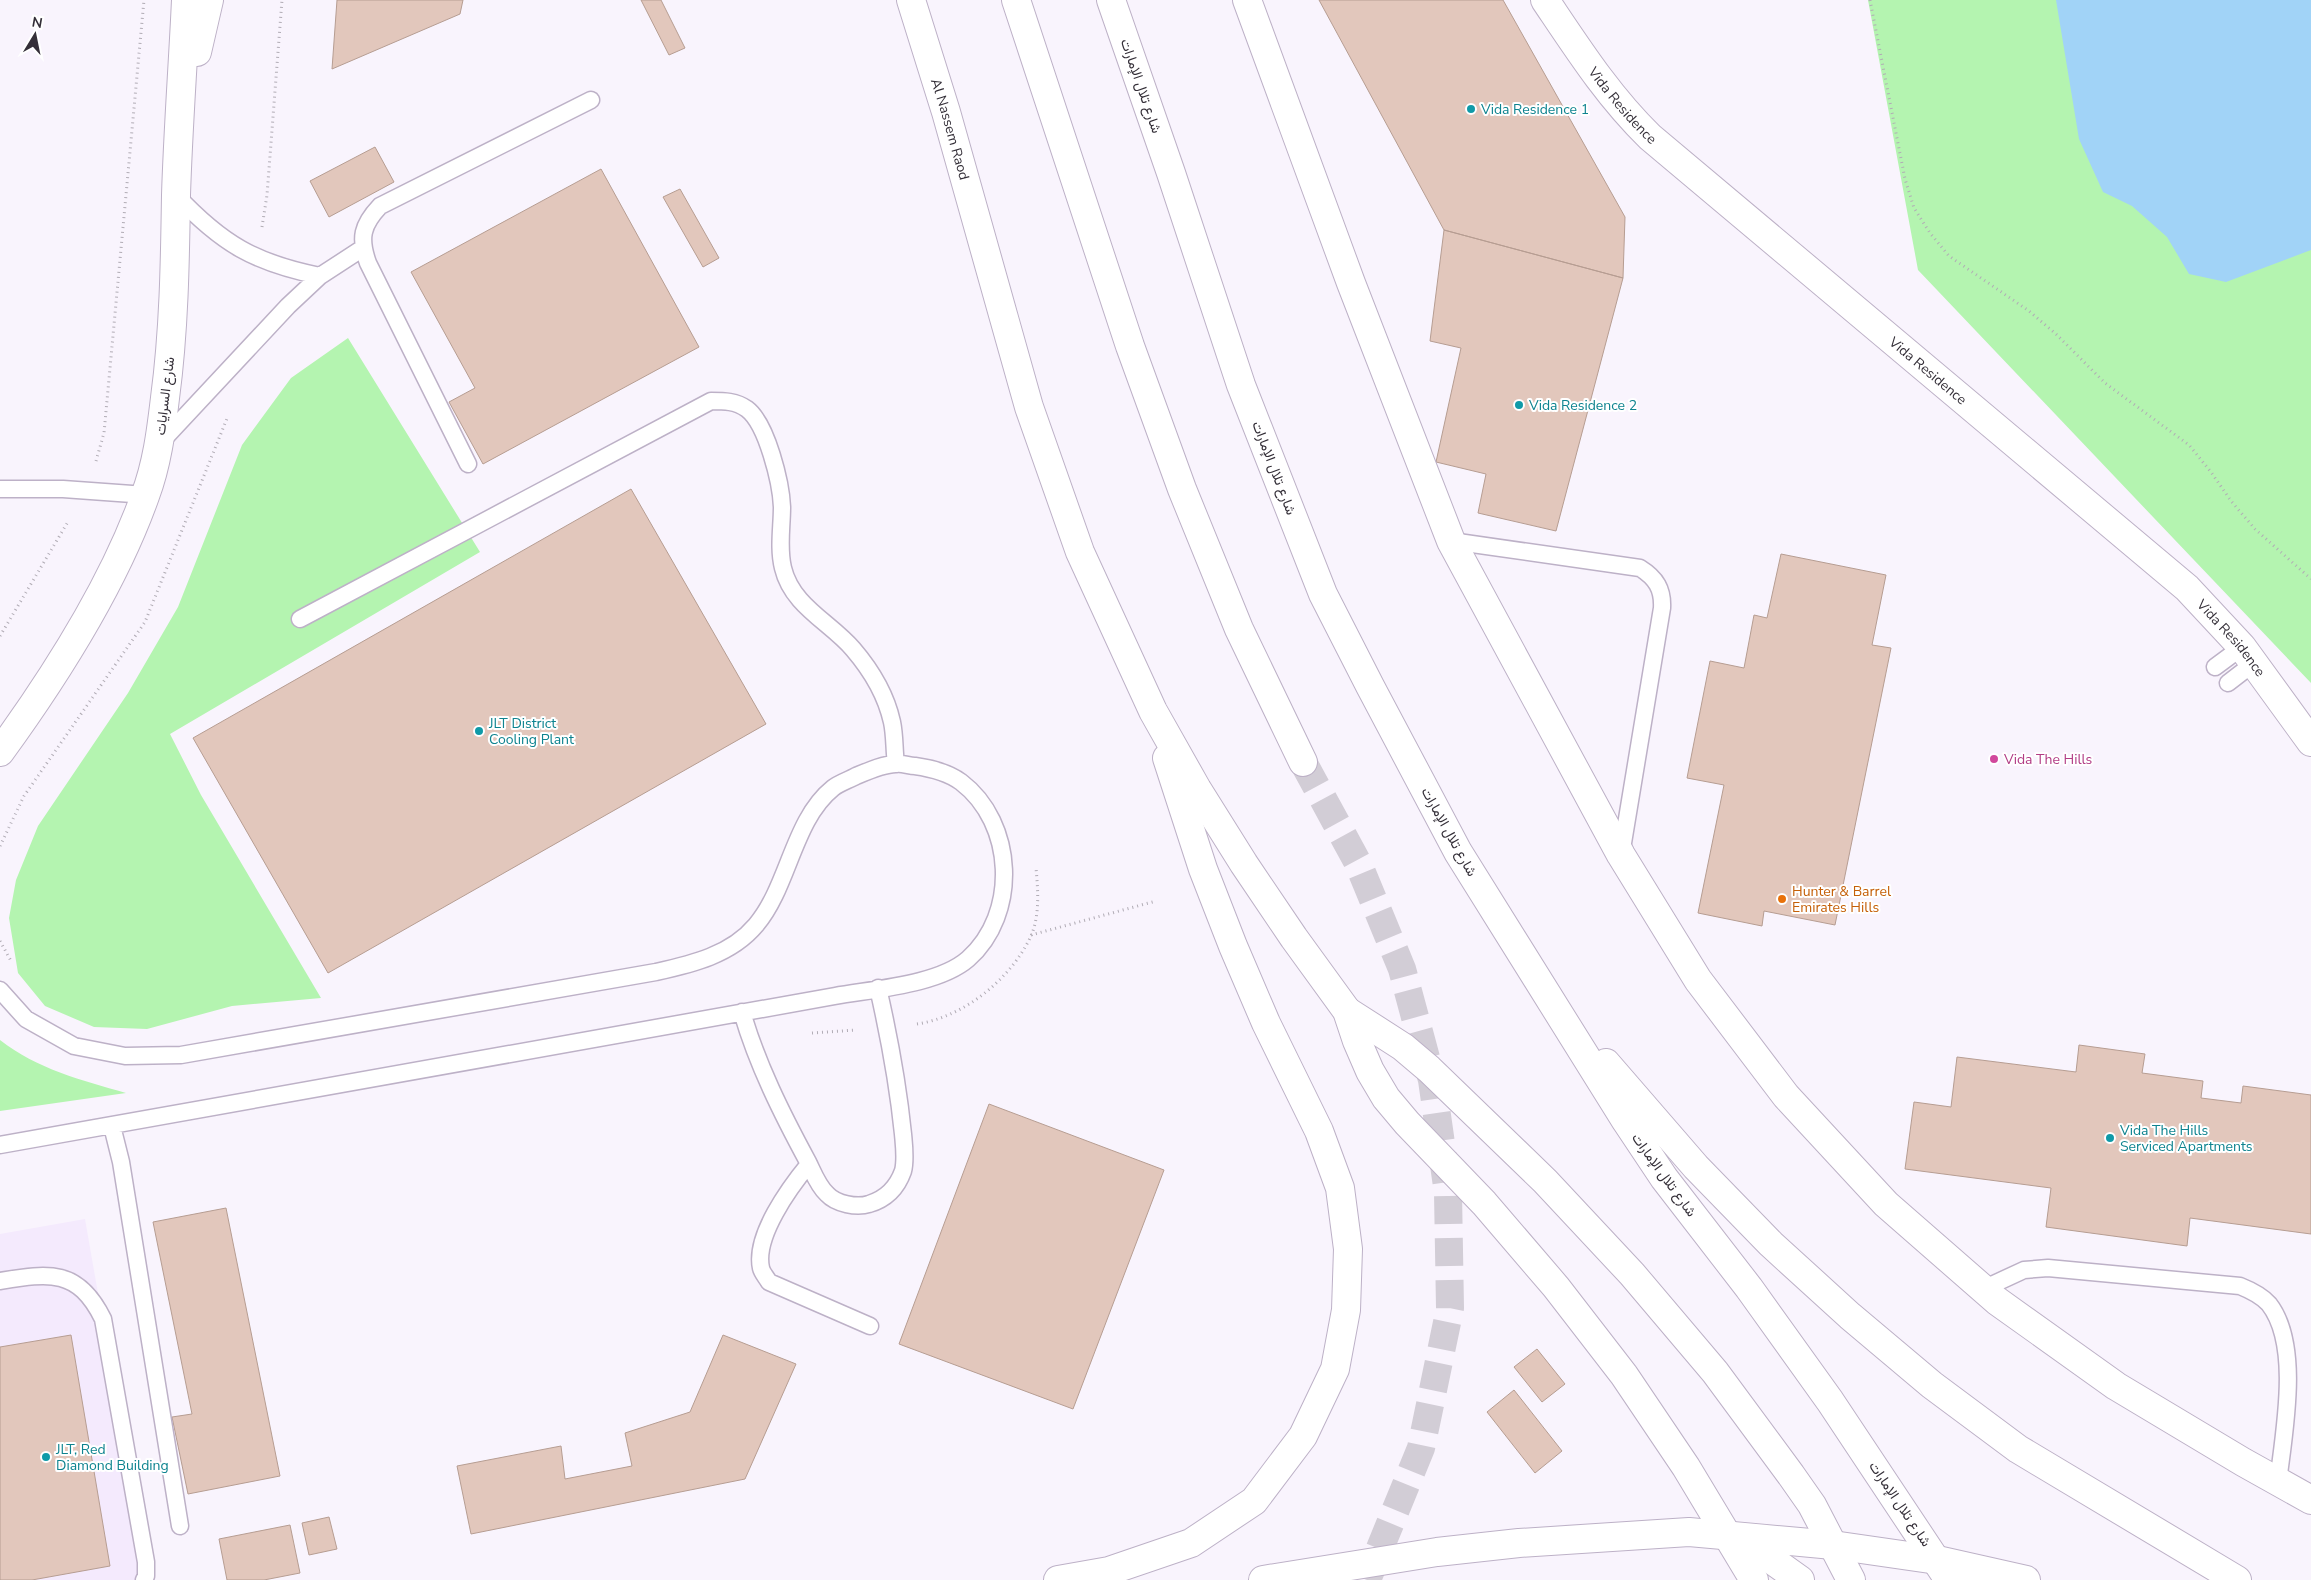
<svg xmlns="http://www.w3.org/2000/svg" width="2311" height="1580" font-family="'Nunito Sans',Vazirmatn,sans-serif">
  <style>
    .built { fill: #f4eafd }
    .green { fill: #b4f4b0 }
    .water { fill: #a1d3f7 }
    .building { fill: #e2c7bc; stroke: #b69d92 }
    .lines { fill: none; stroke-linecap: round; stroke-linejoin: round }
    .secondary-tunnel { stroke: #d2cdd6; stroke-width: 28; stroke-dasharray: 28 14; stroke-linecap: butt }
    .service-casing { stroke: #bdb1c7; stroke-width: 19 }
    .minor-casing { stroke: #bdb1c7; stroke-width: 30 }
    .secondary-casing { stroke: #bdb1c7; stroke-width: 30 }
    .path { stroke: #b1acb5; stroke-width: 3; stroke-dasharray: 1 4; stroke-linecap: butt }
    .service { stroke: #fff; stroke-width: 16 }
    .minor { stroke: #fff; stroke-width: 28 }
    .secondary { stroke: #fff; stroke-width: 28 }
    .culture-dot { fill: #0f9aa8; stroke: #fff; stroke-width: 2 }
    .hotel-dot { fill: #d1479c; stroke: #fff; stroke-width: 2 }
    .food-dot { fill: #e8710a; stroke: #fff; stroke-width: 2 }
    .labels { text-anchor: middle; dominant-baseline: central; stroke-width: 4; stroke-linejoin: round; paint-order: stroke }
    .street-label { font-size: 14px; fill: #342f38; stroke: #fff }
    .culture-label { font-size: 14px; fill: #0d838f; stroke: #fff; text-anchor: start }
    .hotel-label { font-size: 14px; fill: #b23c85; stroke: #fff; text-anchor: start }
    .food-label { font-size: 14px; fill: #c56008; stroke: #fff; text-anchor: start }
  </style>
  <rect width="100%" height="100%" fill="#f9f4fd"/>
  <path class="built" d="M85,1219L148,1580H0V1234Z"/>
  <path class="green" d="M1868,0H2311V683L1918,270Z
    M348,338L480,552L170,734L201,795L321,998L232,1006L147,1029L94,1027L45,1006L18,973L9,918L16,880L38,826L128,693L178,607L242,445L291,378Z
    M0,1040C37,1069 81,1080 126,1093L0,1111Z"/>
  <path class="water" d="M2056,0H2311V250L2226,282L2189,274L2167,237L2132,206L2103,192L2079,139Z"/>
  <path class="building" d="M337,0H463L460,14L332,69Z
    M641,0H661L685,48L669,55Z
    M1319,0H1503L1625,217L1623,278L1444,230Z
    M375,147L394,182L329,217L310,181Z
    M601,169L699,347L483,464L449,402L475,388L411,272Z
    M680,189L719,258L703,267L663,197Z
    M1444,230L1623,278L1556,531L1478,513L1486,474L1436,462L1461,348L1430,341Z
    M631,489L766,724L328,973L193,738Z
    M1781,554L1886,575L1872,645L1891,648L1835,925L1764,911L1762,926L1698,913L1724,785L1687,778L1710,661L1744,668L1754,615L1767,618Z
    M2079,1045L2145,1054L2142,1073L2203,1081L2201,1098L2241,1103L2243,1086L2311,1095V1234L2190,1218L2187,1246L2046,1227L2051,1188L1905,1169L1914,1102L1951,1107L1957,1057L2076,1072Z
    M989,1104L1164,1170L1073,1409L899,1344Z
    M226,1208L280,1476L188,1494L172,1417L192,1414L153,1222Z
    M71,1335L110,1566L32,1580H0V1347Z
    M723,1335L796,1364L745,1479L471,1534L457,1466L561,1446L565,1479L632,1466L625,1433L690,1412Z
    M1537,1349L1565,1384L1542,1402L1514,1367Z
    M1514,1390L1562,1451L1535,1473L1487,1412Z
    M329,1517L337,1549L309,1555L302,1523Z
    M290,1525L300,1573L264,1580H227L219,1539Z"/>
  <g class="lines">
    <path class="secondary-tunnel" d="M1303,762L1358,863L1402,969L1432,1080L1448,1193L1450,1308L1421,1448L1367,1580"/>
    <defs>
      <path id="service" d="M176,195C222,244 255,263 320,276
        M161,442L288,306L320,276L363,248
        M468,464L368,263C359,238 362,225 380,206L591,100
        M0,489H63L146,495
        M1451,541L1640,568C1656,578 1663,589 1662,608L1621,855
        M300,619L711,401C724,401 736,401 747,409C767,424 781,483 782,507C782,527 778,548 783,568C792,606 830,622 853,649C871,670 886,695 892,722C895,736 894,750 896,764
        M2215,667L2242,647
        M2228,683L2254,663
        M0,990L26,1019L74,1046L125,1056L181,1055L656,972C692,964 731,955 756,925C789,886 793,820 833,788C839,783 849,780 856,776C868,771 884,764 896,764C902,763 909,766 915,766C929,768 949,773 961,782C1015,823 1019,914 968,959C938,985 873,989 835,996L0,1145
        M742,1012C757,1064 782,1114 808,1162C813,1172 818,1186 827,1194C836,1204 857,1208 869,1204C886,1199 897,1188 903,1171C906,1160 904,1145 903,1134C898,1085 889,1036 878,988
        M112,1126L121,1162L180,1526
        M809,1164C790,1187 754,1236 761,1268C762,1273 767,1278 769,1282L870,1326
        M0,1281C49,1273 78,1268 103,1319L146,1562V1576L144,1580
        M1983,1289L2024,1270L2048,1268L2240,1286C2250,1290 2261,1295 2269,1304C2301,1345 2284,1432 2278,1482"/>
      <g id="minor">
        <path d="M1247,0L1351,283L1451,541L1621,855L1698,980L1786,1096L1886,1204L1997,1301L2116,1386L2243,1462L2311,1500"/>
        <path id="s1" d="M1545,0C1578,49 1608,96 1650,137L2187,588L2242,647L2311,742"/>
      </g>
      <g id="secondary">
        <path id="s2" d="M911,0L946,112L1029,407L1080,552L1153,711L1197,789L1244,864L1294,938L1347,1011L1357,1041L1370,1071L1386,1098L1407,1123L1484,1203L1556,1287L1624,1375L1686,1467L1754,1580"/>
        <path d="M1016,0L1130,346L1182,489L1239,629L1303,762"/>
        <path d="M1111,0L1171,173L1241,385L1323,594L1370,686L1458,852L1626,1121L1664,1178L1749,1288L1830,1401L1949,1580"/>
        <path d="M197,52L209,0"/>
        <path d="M0,752C56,675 113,586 145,496C157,464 161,432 165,398C174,331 175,263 176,195C178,130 183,65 186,0"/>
        <path d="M1347,1011L1403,1047L1429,1069L1545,1181L1632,1274L1715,1372L1791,1475L1812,1505L1851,1580"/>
        <path d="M1606,1063L1696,1167L1771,1244L1850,1316L1932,1385L2018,1449L2237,1580"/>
        <path d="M1738,1542L1765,1555L1800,1580"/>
        <path d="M1058,1580L1109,1571L1191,1543L1254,1501L1303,1436L1335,1369L1346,1310L1348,1249L1340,1188L1319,1131L1266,1023L1233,946L1203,869L1167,758"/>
        <path d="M1263,1580L1437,1552L1519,1543L1689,1532L1833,1545L1937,1560L2026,1580"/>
      </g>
    </defs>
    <use href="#service" class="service-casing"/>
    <use href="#minor" class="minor-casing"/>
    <use href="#secondary" class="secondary-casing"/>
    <path class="path" d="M1870,0L1905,179L1914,208L1930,233L1949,256L2029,311L2056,334L2105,383L2189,445L2211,472L2231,501L2255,529L2311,579
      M262,227L267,195L282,0
      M96,461L104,433L144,0
      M0,636L69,520
      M0,846L24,796L145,622L228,416
      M1031,935L1156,901
      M0,941L11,961
      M917,1024C964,1017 1011,979 1031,936C1040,915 1038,890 1036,868
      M812,1033L856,1030"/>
    <use href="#service" class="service"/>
    <use href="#minor" class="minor"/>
    <use href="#secondary" class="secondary"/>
  </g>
  <g class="culture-dot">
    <circle cx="1471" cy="109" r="5"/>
    <circle cx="1519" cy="405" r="5"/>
    <circle cx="479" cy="731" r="5"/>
    <circle cx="2110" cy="1138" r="5"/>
    <circle cx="46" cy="1457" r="5"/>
  </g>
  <circle class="hotel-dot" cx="1994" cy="759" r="5"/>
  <circle class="food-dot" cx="1782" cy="899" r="5"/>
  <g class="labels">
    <g class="street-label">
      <text transform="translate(1141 86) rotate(71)">شارع تلال الإمارات</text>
      <text stroke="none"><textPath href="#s1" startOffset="131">Vida Residence</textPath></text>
      <text stroke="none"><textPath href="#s2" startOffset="135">Al Nassem Raod</textPath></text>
      <text stroke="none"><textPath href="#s1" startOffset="536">Vida Residence</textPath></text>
      <text transform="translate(165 396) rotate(-83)">شارع السرايات</text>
      <text transform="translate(1274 468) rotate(69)">شارع تلال الإمارات</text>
      <text stroke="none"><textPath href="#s1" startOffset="941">Vida Residence</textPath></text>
      <text transform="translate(1449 832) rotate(61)">شارع تلال الإمارات</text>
      <text transform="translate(1664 1175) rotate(54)">شارع تلال الإمارات</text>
      <text transform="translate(1900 1504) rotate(56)">شارع تلال الإمارات</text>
    </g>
    <g class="culture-label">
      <text x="1481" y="109">Vida Residence 1</text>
      <text x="1529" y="405">Vida Residence 2</text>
      <text x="489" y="723">JLT District<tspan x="489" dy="16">Cooling Plant</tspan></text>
      <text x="2120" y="1130">Vida The Hills<tspan x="2120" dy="16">Serviced Apartments</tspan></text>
      <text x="56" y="1449">JLT, Red<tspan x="56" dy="16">Diamond Building</tspan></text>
    </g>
    <g class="hotel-label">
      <text x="2004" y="759">Vida The Hills</text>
    </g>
    <g class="food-label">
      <text x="1792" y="891">Hunter &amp; Barrel<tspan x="1792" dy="16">Emirates Hills</tspan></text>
    </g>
  </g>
  <g transform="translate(35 35) rotate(10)" stroke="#ffffff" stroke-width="4" paint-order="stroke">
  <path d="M0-4L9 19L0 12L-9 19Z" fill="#342f38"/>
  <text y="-8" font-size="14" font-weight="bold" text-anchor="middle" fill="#342f38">N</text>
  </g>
</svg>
